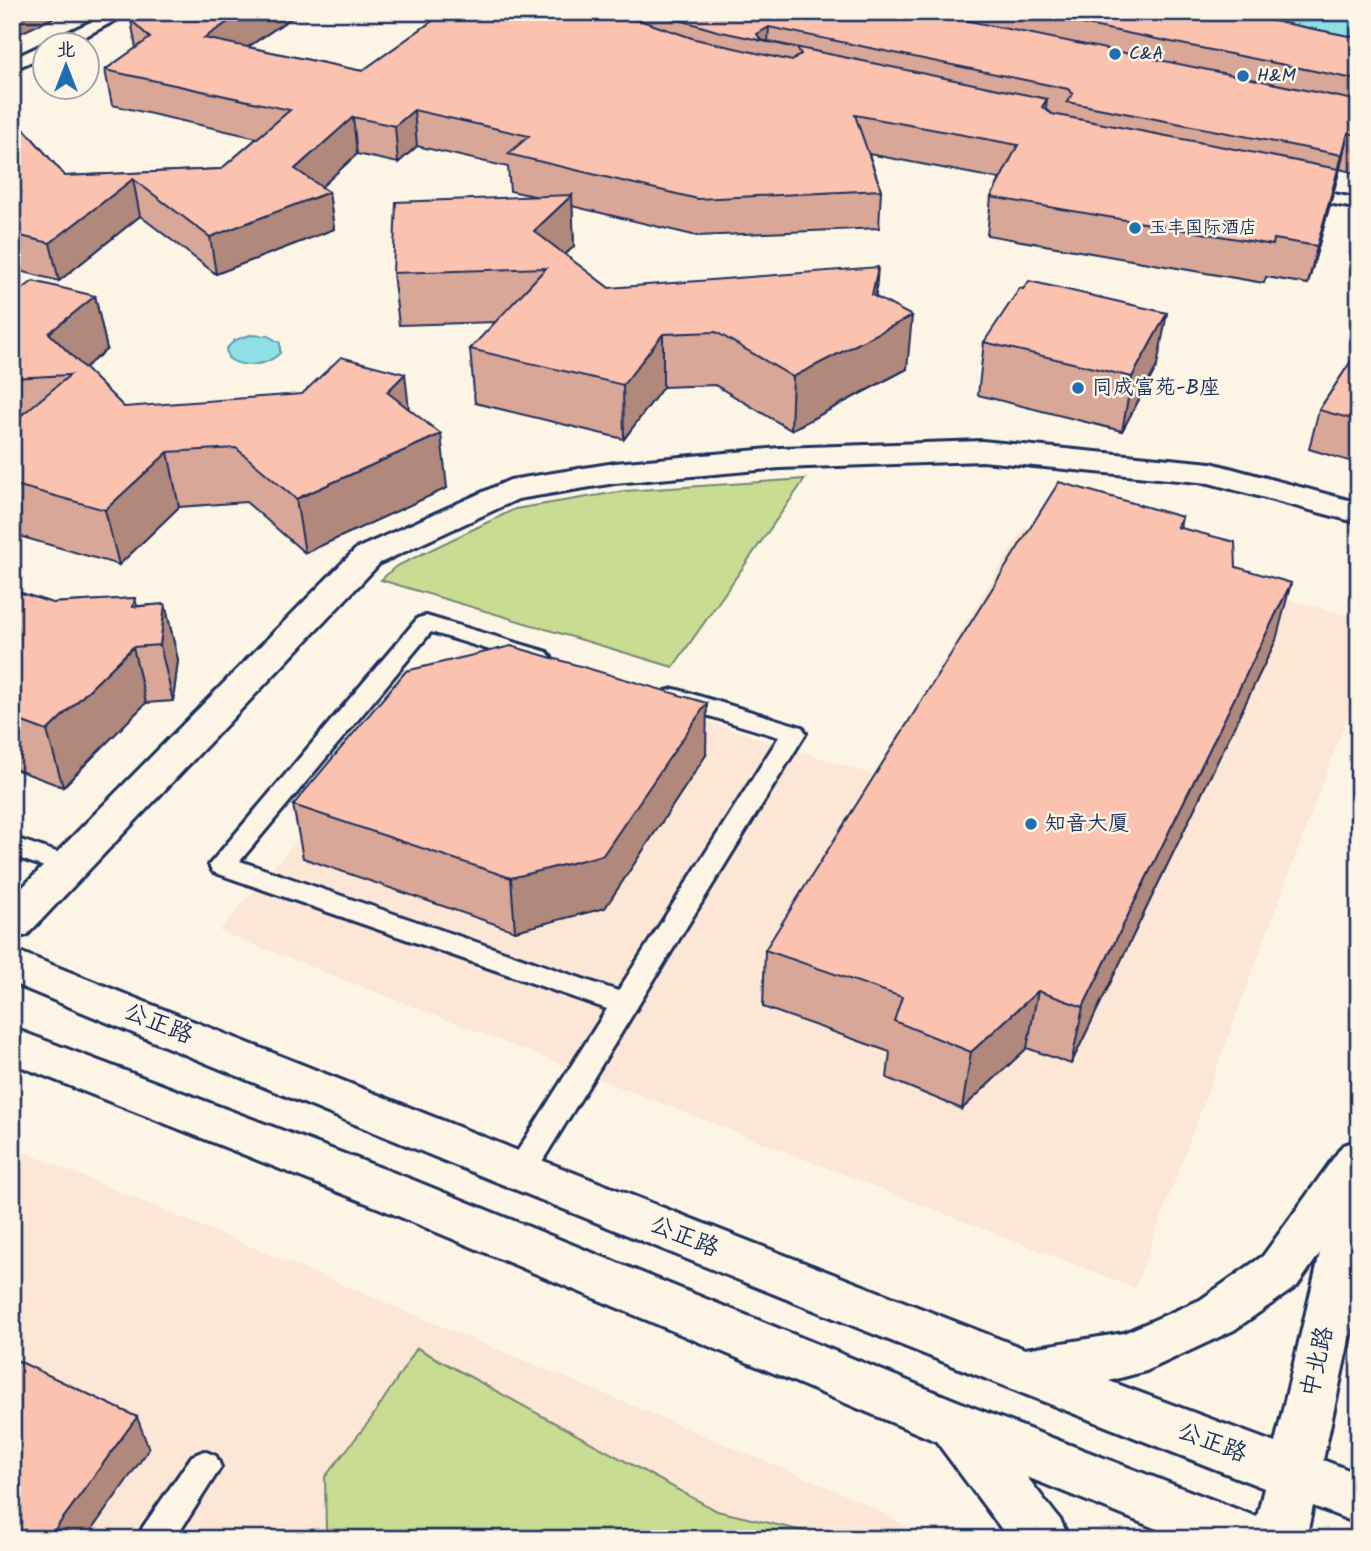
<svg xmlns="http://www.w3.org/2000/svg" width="1371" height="1551" font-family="Kalam,'LXGW WenKai TC',sans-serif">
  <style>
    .built { fill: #fce6d5 }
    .green { fill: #cadc91; stroke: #728678; stroke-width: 2 }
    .water { fill: #8fe0e5; stroke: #6199af; stroke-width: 2 }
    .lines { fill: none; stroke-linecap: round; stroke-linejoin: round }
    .lane-casing { stroke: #1b2f5e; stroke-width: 6 }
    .street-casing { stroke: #1b2f5e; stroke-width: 6 }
    .secondary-casing { stroke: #1b2f5e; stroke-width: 6 }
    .lane { fill: #fcf5e5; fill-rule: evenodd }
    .street { fill: #fcf5e5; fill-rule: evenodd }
    .secondary { fill: #fcf5e5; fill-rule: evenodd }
    .wall { fill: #d8a797; stroke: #1b2f5e; stroke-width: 2 }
    .shaded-wall { fill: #b0887b; stroke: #1b2f5e; stroke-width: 2 }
    .building { fill: #fbc2b0; stroke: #1b2f5e; stroke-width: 2 }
    .poi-dot { fill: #1f6fb2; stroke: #fcf5e5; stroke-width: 2.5 }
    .labels { text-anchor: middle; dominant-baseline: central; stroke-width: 5; stroke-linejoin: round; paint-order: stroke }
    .far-poi-label { font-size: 18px; fill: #1b2f5e; stroke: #fcf5e5; text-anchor: start }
    .poi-label { font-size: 21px; fill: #1b2f5e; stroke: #fcf5e5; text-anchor: start }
    .near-street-label { font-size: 24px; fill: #1b2f5e; stroke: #fcf5e5 }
  </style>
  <rect width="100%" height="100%" fill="#fcf5e5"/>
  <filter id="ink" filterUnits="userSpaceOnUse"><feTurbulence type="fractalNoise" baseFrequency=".0143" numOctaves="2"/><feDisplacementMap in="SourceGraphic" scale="14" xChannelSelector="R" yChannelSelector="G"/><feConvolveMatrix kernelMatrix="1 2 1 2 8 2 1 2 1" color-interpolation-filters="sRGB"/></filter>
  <g filter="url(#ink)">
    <path class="built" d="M1024,527L1359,619V685L1135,1288L219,931L466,644L874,775Z
      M12,1147L858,1500L930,1539H12Z"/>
    <path class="green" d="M805,479L673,667L381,580L395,567L515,509L624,491Z
      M417,1348L717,1511L816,1534L820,1539H344L326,1531L325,1477L371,1419Z"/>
    <path class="water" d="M1055,12H1359V75Z
      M250,335L268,336L280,343V353C267,366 243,369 228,358L226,349L235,340Z"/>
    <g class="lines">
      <defs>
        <path id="lane" d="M112,12H131L67,46H46V55L12,70V59Z
          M1299,187L1359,199V209L1293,196L1290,192L1293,188Z
          M426,616L547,652L551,657L547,662L539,665L431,632L240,861L618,991L779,737L666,703L662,697L666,691L674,689L682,691L802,727L806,733L530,1181L520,1184L510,1181L505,1172L510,1163L607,1009L213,872L209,865L418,618Z
          M12,837L77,859L81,866L77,873L68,875L12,856Z
          M204,1451L216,1456L221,1467L175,1539H138L143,1527L192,1456Z"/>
        <path id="street" d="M982,441L1211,463L1359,503V523L1209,483L982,461L780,468L615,483L518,499L380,563L27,935L12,939V898L356,549L510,480L615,463L780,448Z"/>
        <path id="secondary" d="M12,949L536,1158L1025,1349L1124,1333L1200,1300L1263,1256L1343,1145L1359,1140V1294L1323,1460L1359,1474V1524L1313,1506L1306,1539H1182L1027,1477L1061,1521L1069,1539H1009L936,1441L379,1208L12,1063V1028L413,1180L972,1407L1257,1517L1264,1488C845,1325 428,1155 12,983ZM1320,1253L1275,1443L1109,1381L1146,1371L1234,1330L1297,1286Z"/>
      </defs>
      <use href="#lane" class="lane-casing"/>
      <use href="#street" class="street-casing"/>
      <use href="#secondary" class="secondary-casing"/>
      <use href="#lane" class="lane"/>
      <use href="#street" class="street"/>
      <use href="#secondary" class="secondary"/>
    </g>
    <path class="wall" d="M144,12H300L248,47L362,71L445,12H1228L1359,38V174L1340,169L1308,284L1266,277L1264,283L987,235L991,197L1000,179L869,154L881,190L879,228L697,236L572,206L574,246L565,255L609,288L876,297L907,369L791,430L715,385L663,387L624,439L475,403L470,349L496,322L399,325L393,273L534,196L510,191L508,167L417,146L398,163L357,154L321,187L329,192L334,229L216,274L140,216L59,281L12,269V115L65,176L221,169L257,138L112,105L105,70L136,48L131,20Z
      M95,296L107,349L84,368L124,407L409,409L447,488L305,553L246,502L179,507L119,565L12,534V297Z
      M984,342L1157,366L1122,431L978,395Z
      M1359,349V464L1309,449L1319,410Z
      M1182,517L1180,528L1236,567L1276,640L1071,1064L1027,1048L962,1109L887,1078L890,1052L763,1007L765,950Z
      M12,590L52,603L135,598L137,606L165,604L178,660L173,701L146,703L63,787L12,768Z
      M706,755L605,908L515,931L303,858L293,805Z"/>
    <path class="shaded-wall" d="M12,12H66L12,37Z
      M243,12H300L209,73L204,38Z
      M769,27L768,42L757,40V34Z
      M1047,99L1043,135L1042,107Z
      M414,110L417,146L398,163L395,126Z
      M353,117L357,154L306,201L329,192L334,229L216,274L210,237L295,169Z
      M1348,133L1340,169L1333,191L1342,155Z
      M1338,169L1329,206L1308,284L1317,246Z
      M133,179L140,216L59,281L50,243Z
      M572,195L574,246L546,273L534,231Z
      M878,267L874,319L912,316L907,369L791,430L793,377L872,295Z
      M95,296L107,349L71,379L49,333Z
      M1167,313L1157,366L1122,431L1132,377Z
      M663,334V387L624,439L623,385Z
      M405,374L411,427L387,392Z
      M441,434L447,488L305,553L296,499Z
      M168,452L179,507L119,565L105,510Z
      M1291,583L1276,640L1071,1064L1083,1007Z
      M165,604L178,660L173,701L160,645Z
      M133,647L146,703L63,787L47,731Z
      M707,703L706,755L605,908L515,931L511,878Z
      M1038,991L1027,1048L962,1109L971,1052Z
      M137,1417L149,1449L85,1539H48Z"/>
    <path class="building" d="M144,12H243L204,38L362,71L445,12H607L636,19L695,39L792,61L801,54L797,48L717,31L653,12H925L1359,101V135L1348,133L1342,155L1067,102L1073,94L1068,89L769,27L757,34L761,40L1047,99L1042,107L1052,114L1338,169L1317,246L1274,239L1273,245L991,197L1018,145L855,115L881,190L698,199L508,154L529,136L414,110L395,126L353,117L295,169L329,192L210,237L133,179L50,243L12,234V153L21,147H12V115L65,176L221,169L290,110L105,70L150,38L131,20Z
      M1023,12H1228L1359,38V80Z
      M572,195L534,231L609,288L878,267L872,295L912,316L793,377L716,332L663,334L623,385L470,349L546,268L393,273L396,202Z
      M33,281L95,296L49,333L124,407L302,394L341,357L405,374L387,392L441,434L296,499L236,448L168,452L105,510L12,484V423L70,375L12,378V297Z
      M1029,281L1167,313L1132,377L984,342L1020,288L1023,289Z
      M1359,349V421L1319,410Z
      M1059,482L1182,517L1177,527L1235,542L1236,567L1291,583L1083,1007L1038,991L971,1052L894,1021L902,997L765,950Z
      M12,590L52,603L135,598L133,607L165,604L160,645L133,647L47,731L12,718Z
      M511,646L707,703L603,855L511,878L293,805L406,671Z
      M12,1358L137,1417L48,1539H12Z"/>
  </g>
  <g class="poi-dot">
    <circle cx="1115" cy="54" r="7"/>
    <circle cx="1243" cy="76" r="7"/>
    <circle cx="1135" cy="228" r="7"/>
    <circle cx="1078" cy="388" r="7"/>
    <circle cx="1031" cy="824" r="7"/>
  </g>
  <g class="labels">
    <g class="far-poi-label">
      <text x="1129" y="54">C&amp;A</text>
      <text x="1257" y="76">H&amp;M</text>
      <text x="1149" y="228">玉丰国际酒店</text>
    </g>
    <g class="poi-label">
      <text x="1092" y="388">同成富苑-B座</text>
      <text x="1045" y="824">知音大厦</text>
    </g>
    <g class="near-street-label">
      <text transform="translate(158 1024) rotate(22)">公正路</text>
      <text transform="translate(684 1237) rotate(22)">公正路</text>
      <text transform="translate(1318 1362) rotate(-77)">中北路</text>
      <text transform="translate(1212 1443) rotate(21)">公正路</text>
    </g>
  </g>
  <rect width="1371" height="1551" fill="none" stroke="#fcf5e5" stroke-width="42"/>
  <rect x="21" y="21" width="1329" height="1509" fill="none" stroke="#1b2f5e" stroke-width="2.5" filter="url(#ink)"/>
  <g transform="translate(66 66)"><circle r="33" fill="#fcf5e5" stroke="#a2a6af" stroke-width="2"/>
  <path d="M0-5L12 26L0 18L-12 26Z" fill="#1f6fb2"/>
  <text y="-10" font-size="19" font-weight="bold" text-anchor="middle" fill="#1b2f5e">北</text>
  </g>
</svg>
